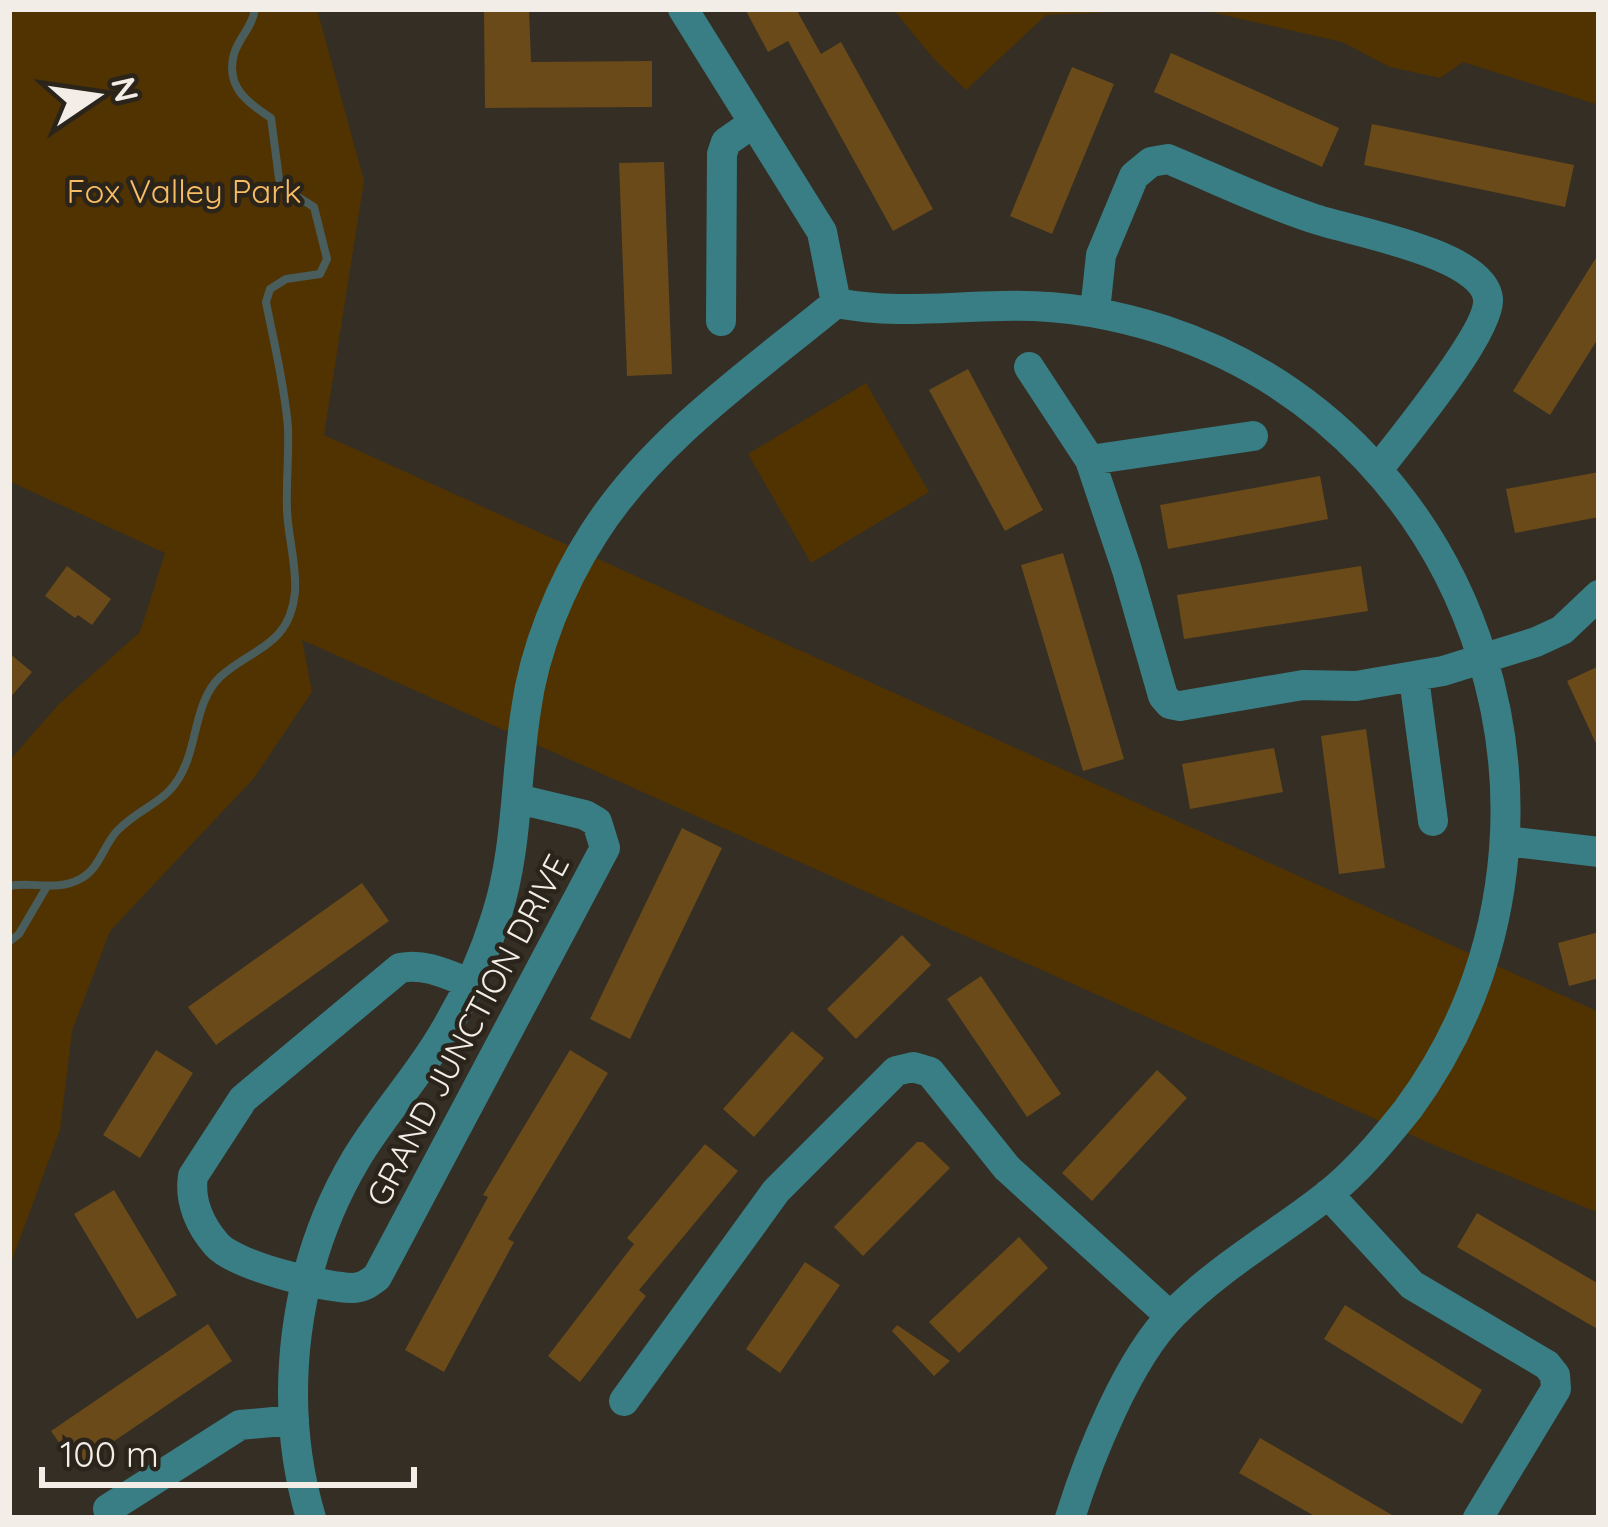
<svg xmlns="http://www.w3.org/2000/svg" width="1608" height="1527" font-family="Quicksand,sans-serif">
  <style>
    .green { fill: #503300 }
    .lines { fill: none; stroke-linecap: round; stroke-linejoin: round }
    .stream { stroke: #495d5d; stroke-width: 8 }
    .building { fill: #6a4a19 }
    .minor { stroke: #387e84; stroke-width: 30 }
    .labels { text-anchor: middle; dominant-baseline: central; stroke-width: 9; stroke-linejoin: round; paint-order: stroke }
    .park-label { font-size: 33px; fill: #f8bc63; stroke: #2b241b }
    .street-label { font-size: 33px; fill: #f2ede7; stroke: #2b241b }
  </style>
  <rect width="100%" height="100%" fill="#352e24"/>
  <path class="green" d="M9,9H317L364,181L324,435L1599,1012V1213L1436,1146L302,640L312,692L254,778L110,931L72,1031L60,1130L9,1268V761L59,704L140,632L165,553L9,481Z
    M893,9H1176L1046,15L966,90L933,58Z
    M1198,9H1599V105L1463,62L1440,78L1390,67L1342,42Z
    M866,383L929,492L811,563L748,454Z"/>
  <g class="lines">
    <path class="stream" d="M9,886C33,881 56,892 80,879C100,869 103,845 118,830C146,802 171,804 187,761C197,734 198,698 220,677C252,648 290,646 295,592C297,566 288,537 287,510C286,483 289,456 288,428C285,387 274,343 266,302L270,289L286,279L320,274L327,259L314,207L280,186L271,118C248,103 225,87 234,54C239,37 252,28 255,9
      M9,942L19,934L46,888"/>
  </g>
  <path class="building" d="M484,9H529L531,62L652,61V107L485,108Z
    M745,9H796L821,54L841,42L933,209L893,231L788,41L768,52Z
    M1171,53L1339,128L1322,167L1154,92Z
    M1072,67L1114,84L1052,234L1010,216Z
    M1372,124L1574,165L1565,207L1364,165Z
    M664,162L672,374L627,376L619,163Z
    M1599,253V337L1550,415L1513,391Z
    M968,369L1043,510L1005,531L929,390Z
    M1599,472V517L1515,533L1506,489Z
    M1320,476L1328,519L1168,549L1160,505Z
    M1063,553L1124,759L1083,771L1021,565Z
    M67,566L111,599L92,625L78,615L75,618L45,596Z
    M1361,566L1368,611L1184,639L1177,595Z
    M9,653L32,672L9,699Z
    M1599,666V750L1567,681Z
    M1366,729L1385,868L1339,874L1321,736Z
    M1274,748L1283,792L1190,809L1182,764Z
    M682,828L722,848L630,1039L590,1019Z
    M362,883L389,921L216,1045L188,1007Z
    M1599,932V978L1569,986L1558,943Z
    M902,935L931,965L856,1039L827,1009Z
    M981,976L1061,1094L1027,1117L947,999Z
    M792,1031L824,1058L754,1137L723,1109Z
    M156,1050L193,1073L140,1158L103,1135Z
    M570,1050L608,1073L508,1239L514,1242L444,1372L405,1350L488,1197L483,1195Z
    M1157,1070L1187,1098L1092,1201L1062,1173Z
    M917,1142H923L950,1168L863,1256L834,1227Z
    M705,1144L738,1171L639,1290L646,1296L580,1382L548,1356L634,1244L627,1238Z
    M114,1190L177,1295L137,1319L74,1214Z
    M1477,1213L1599,1284V1330L1457,1247Z
    M1019,1237L1048,1268L959,1353L929,1322Z
    M805,1262L840,1285L780,1373L746,1349Z
    M1345,1305L1482,1390L1462,1424L1324,1339Z
    M208,1324L232,1361L76,1467L51,1431Z
    M897,1325L950,1361L934,1376L892,1331Z
    M1260,1438L1397,1518H1318L1239,1473Z"/>
  <g class="lines">
    <path class="minor" d="M683,9L822,232L836,303
      M836,303C897,314 940,307 1001,306C1056,304 1111,313 1164,330C1487,436 1608,837 1408,1109C1384,1139 1357,1172 1326,1196C1275,1236 1219,1267 1173,1314C1128,1359 1089,1457 1070,1518
      M1095,311L1101,255L1134,176L1151,162L1168,159C1216,179 1263,202 1312,218C1348,231 1484,253 1488,299C1491,331 1402,438 1380,467
      M721,321L722,154L726,142L752,124
      M1029,367L1090,460L1127,570L1163,696L1170,704L1180,706L1303,685L1356,686L1443,671L1536,642L1562,630L1599,595
      M1090,460L1253,436
      M1414,678L1433,821
      M1514,842L1599,852
      M469,983C446,974 425,963 400,968L243,1099L193,1176C189,1201 200,1226 217,1245C236,1266 323,1287 352,1288C363,1288 369,1283 377,1277L605,848L597,822L585,815L518,799
      M1328,1194L1412,1285L1547,1365L1555,1375L1556,1389L1478,1518
      M624,1401L776,1191L896,1071L913,1067L930,1072L1007,1168L1170,1316
      M108,1509L240,1425L294,1420
      M311,1518C276,1400 293,1265 356,1159C382,1115 418,1077 444,1032C465,997 484,956 496,917C518,849 515,779 526,710C534,650 561,584 594,533C654,439 751,373 836,303"/>
  </g>
  <g class="labels">
    <g class="park-label">
      <text x="184" y="190">Fox Valley Park</text>
    </g>
    <g class="street-label">
      <text transform="translate(467 1030) rotate(-62)">GRAND JUNCTION DRIVE</text>
    </g>
  </g>
  <rect width="1608" height="1527" fill="none" stroke="#f2ede7" stroke-width="24"/>
  <g transform="translate(96 96) rotate(77)" stroke="#2b241b" stroke-width="9" paint-order="stroke">
  <path d="M0-9L21 45L0 30L-21 45Z" fill="#f2ede7"/>
  <text y="-18" font-size="33" font-weight="bold" text-anchor="middle" fill="#f2ede7">N</text>
  </g>
  <path d="M42 1467v18h372v-18" fill="none" stroke="#f2ede7" stroke-width="6"/>
  <text x="60" y="1467" font-size="36" fill="#f2ede7" stroke="#2b241b" stroke-width="9" paint-order="stroke">100 m</text>
</svg>
